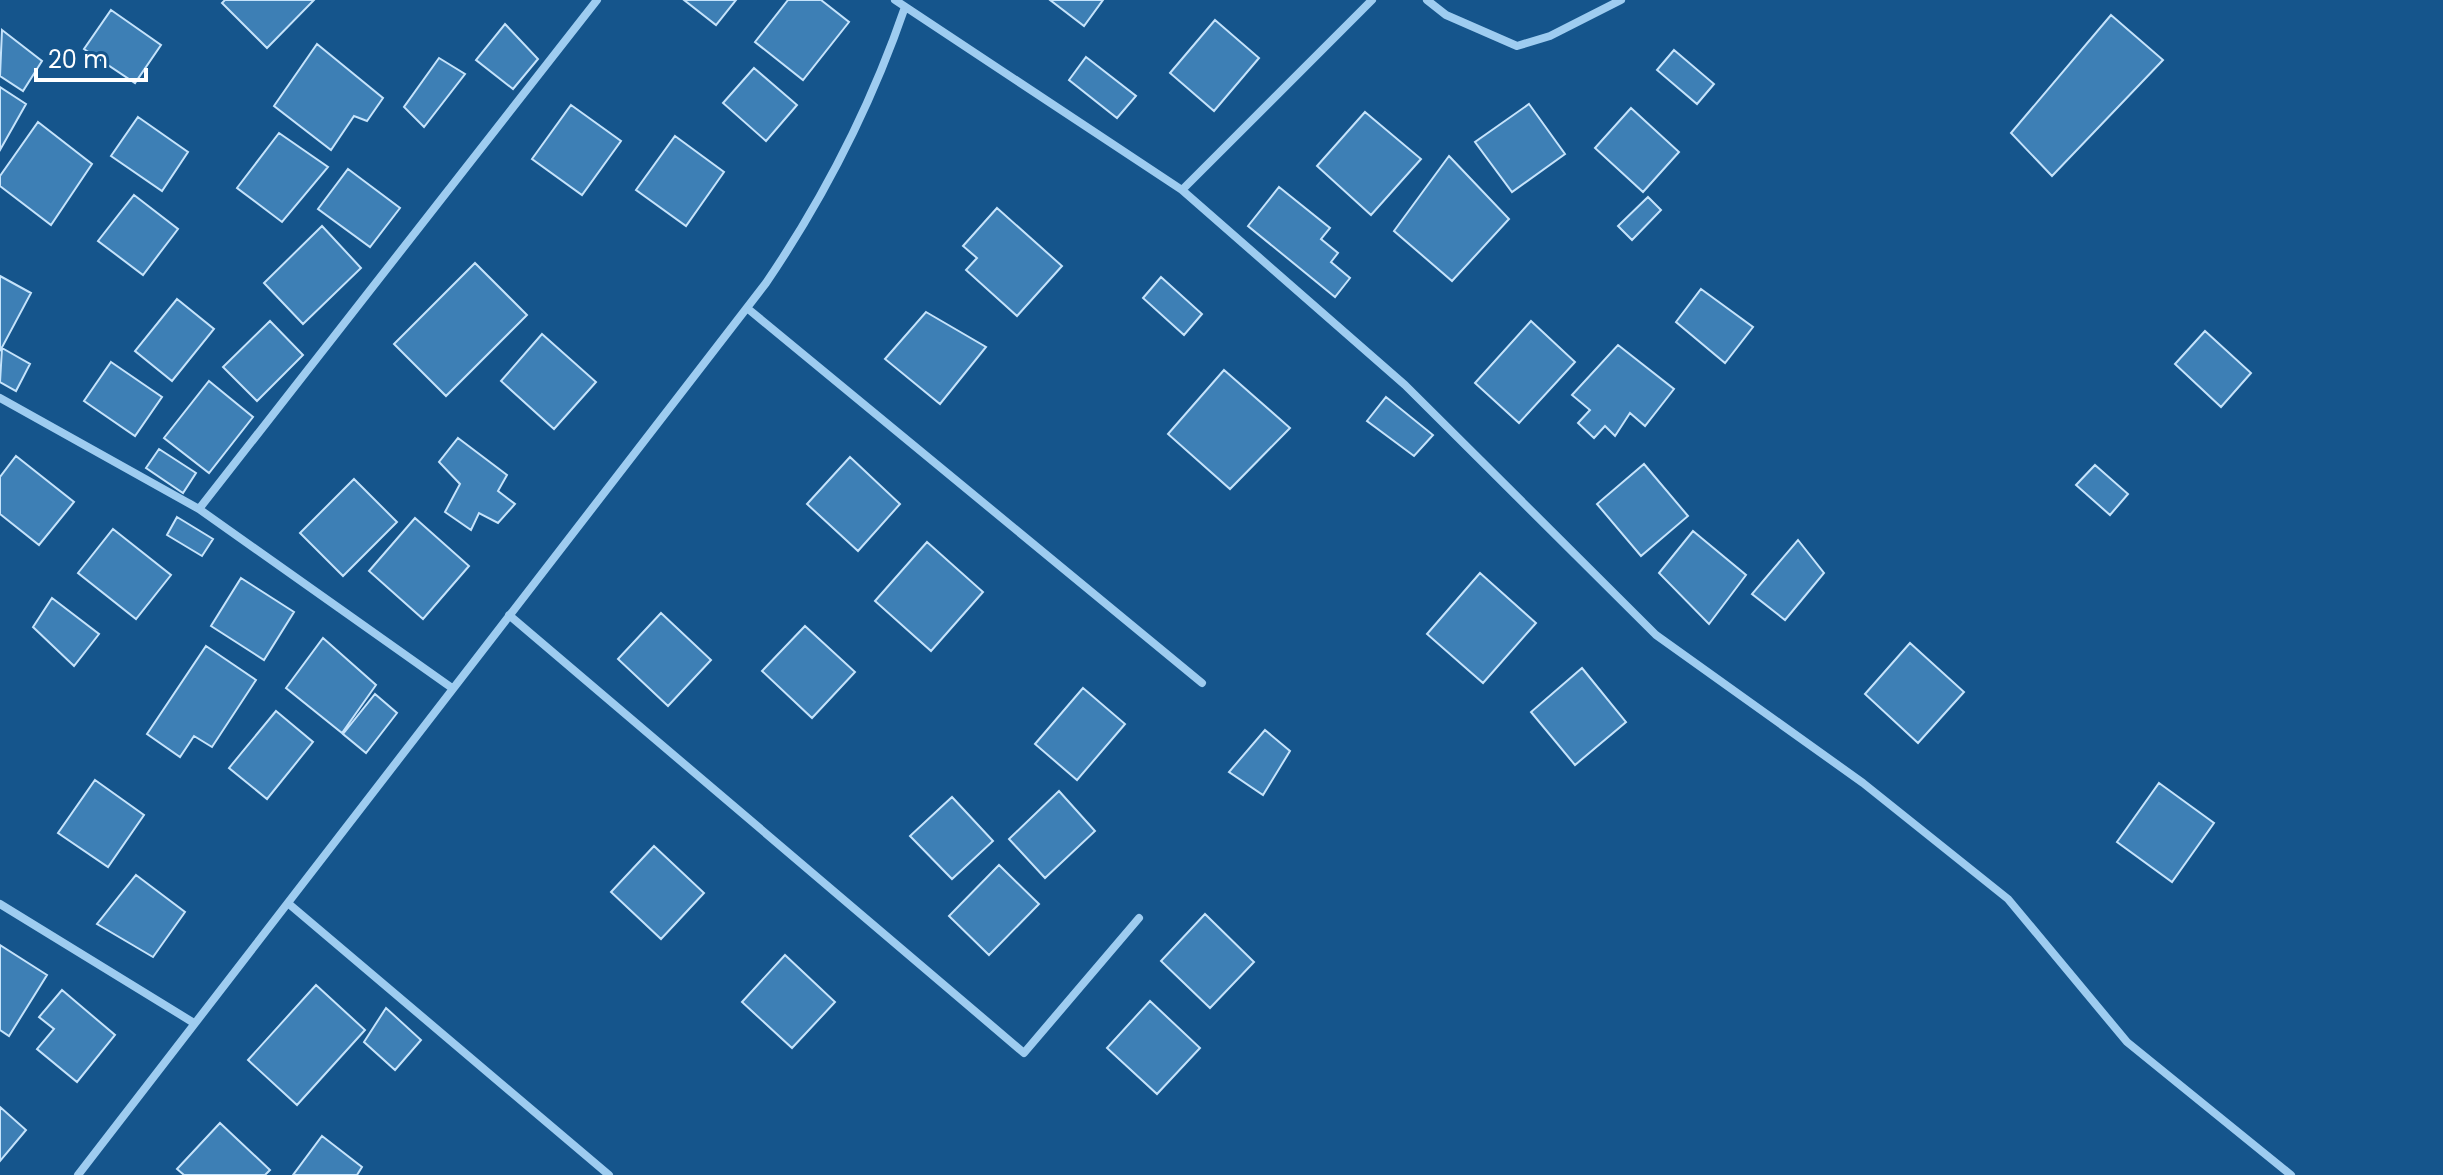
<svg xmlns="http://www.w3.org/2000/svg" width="2443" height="1175" font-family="Poppins,sans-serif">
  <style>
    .building { fill: #3d7fb5; stroke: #c5e3fb; stroke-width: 2 }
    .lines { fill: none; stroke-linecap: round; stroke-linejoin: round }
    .street { stroke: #9eccf0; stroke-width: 8 }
  </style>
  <rect width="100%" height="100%" fill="#15558c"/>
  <path class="building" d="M225,0H314L267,48L222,3Z
    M684,0H736L716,25Z
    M788,0H821L849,22L803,80L755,42Z
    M1050,0H1103L1084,26Z
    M111,10L161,45L135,83L84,49Z
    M2111,15L2163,60L2052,176L2011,133Z
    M1215,20L1259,58L1214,111L1170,73Z
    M505,24L538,59L513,89L476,60Z
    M2,30L42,61L23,91L0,76Z
    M317,44L383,98L367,121L354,116L331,150L274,106Z
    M1674,50L1714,84L1697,104L1657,70Z
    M1086,57L1136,96L1117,118L1069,80Z
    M439,58L465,74L424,127L404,107Z
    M754,68L797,105L766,141L723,103Z
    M0,87L26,104L0,150Z
    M1529,104L1565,154L1512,192L1475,142Z
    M571,105L621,141L582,195L532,159Z
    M1631,108L1679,152L1643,192L1595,148Z
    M1365,112L1421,159L1371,215L1317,166Z
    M138,117L188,152L162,191L111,156Z
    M38,122L92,164L51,225L0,186V176Z
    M279,133L328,167L282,222L237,188Z
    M675,136L724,172L686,226L636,190Z
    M1449,156L1509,219L1452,281L1394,231Z
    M348,169L400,208L370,247L318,209Z
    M1279,187L1330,228L1321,239L1338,253L1331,262L1350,278L1335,297L1248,226Z
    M134,195L178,229L143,275L98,241Z
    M1648,197L1661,210L1632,240L1618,226Z
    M997,208L1062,266L1017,316L966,270L977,258L963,246Z
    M322,226L361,268L303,324L264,283Z
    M475,263L527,315L446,396L394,344Z
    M0,276L31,293L0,351Z
    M1161,277L1202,314L1184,335L1143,298Z
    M1701,289L1753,327L1725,363L1676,322Z
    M177,299L214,329L172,381L135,351Z
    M926,312L986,347L940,404L885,359Z
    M270,321L303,355L257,401L223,367Z
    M1531,321L1575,362L1519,423L1475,383Z
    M2205,331L2251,373L2221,407L2175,364Z
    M542,334L596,382L554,429L501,381Z
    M1618,345L1674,389L1645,426L1630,413L1615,436L1605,426L1594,438L1578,423L1590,410L1572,395Z
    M2,348L30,364L16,391L0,382Z
    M111,362L162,397L135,436L84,401Z
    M1224,370L1290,428L1230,489L1168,434Z
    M209,381L253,417L209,473L164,438Z
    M1386,397L1433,435L1414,456L1367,421Z
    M458,438L507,475L498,491L515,504L498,523L479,513L471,530L445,512L460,484L439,462Z
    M159,449L196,473L183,493L146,468Z
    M16,456L74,502L39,545L0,514V477Z
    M850,457L900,504L858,551L807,504Z
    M1644,464L1688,516L1641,556L1597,504Z
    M2095,465L2128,494L2110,515L2076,485Z
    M354,479L397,522L343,576L300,533Z
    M177,517L213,539L202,556L167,535Z
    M415,518L469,566L423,619L369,571Z
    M113,529L171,575L136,619L78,573Z
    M1693,531L1746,575L1709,624L1659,573Z
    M1798,540L1824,573L1785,620L1752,594Z
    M927,542L983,592L931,651L875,601Z
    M1480,573L1536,623L1483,683L1427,634Z
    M241,578L294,612L264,660L211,626Z
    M52,598L99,634L74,666L33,627Z
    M661,613L711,660L668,706L618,659Z
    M805,626L855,672L812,718L762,671Z
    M323,638L376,685L342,733L286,688Z
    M1910,643L1964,692L1918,743L1865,694Z
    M206,646L256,680L212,747L194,736L180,757L147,734Z
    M1582,668L1626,722L1575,765L1531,712Z
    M1083,688L1125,724L1077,780L1035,744Z
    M375,694L397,713L366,753L343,734Z
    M276,711L313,742L267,799L229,768Z
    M1265,730L1290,751L1263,795L1229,772Z
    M95,780L144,815L108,867L58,833Z
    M2159,783L2214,823L2172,882L2117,842Z
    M1059,791L1095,831L1045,878L1009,839Z
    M952,797L993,841L952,879L910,836Z
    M654,846L704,893L661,939L611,892Z
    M999,865L1039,904L989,955L949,916Z
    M136,875L185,912L153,957L97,924Z
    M1205,914L1254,962L1210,1008L1161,961Z
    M0,945L47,975L9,1036L0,1030Z
    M785,955L835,1002L792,1048L742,1002Z
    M316,985L365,1030L297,1105L248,1060Z
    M62,990L115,1035L77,1082L37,1049L54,1029L39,1017Z
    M1150,1001L1200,1048L1157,1094L1107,1048Z
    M386,1008L421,1040L395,1070L364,1042Z
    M0,1107L26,1130L0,1161Z
    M220,1123L270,1170L265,1175H184L177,1169Z
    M322,1136L362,1167L357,1175H293Z"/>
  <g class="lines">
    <path class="street" d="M895,0L1182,190L1405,385L1656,635L1863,783L2008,899L2127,1042L2291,1175
      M1427,0L1446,15L1517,46L1550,36L1621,0
      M1182,190L1372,0
      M747,308L1202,683
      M0,398L199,509L452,688
      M199,509L597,0
      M509,615L1024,1053L1139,918
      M0,904L194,1023
      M289,904L609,1175
      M78,1175L766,283C825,196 871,106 905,7"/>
  </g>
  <path d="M36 68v12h110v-12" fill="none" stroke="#ffffff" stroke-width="4"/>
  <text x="48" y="68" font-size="24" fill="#ffffff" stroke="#15558c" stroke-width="6" paint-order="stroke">20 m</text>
</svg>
